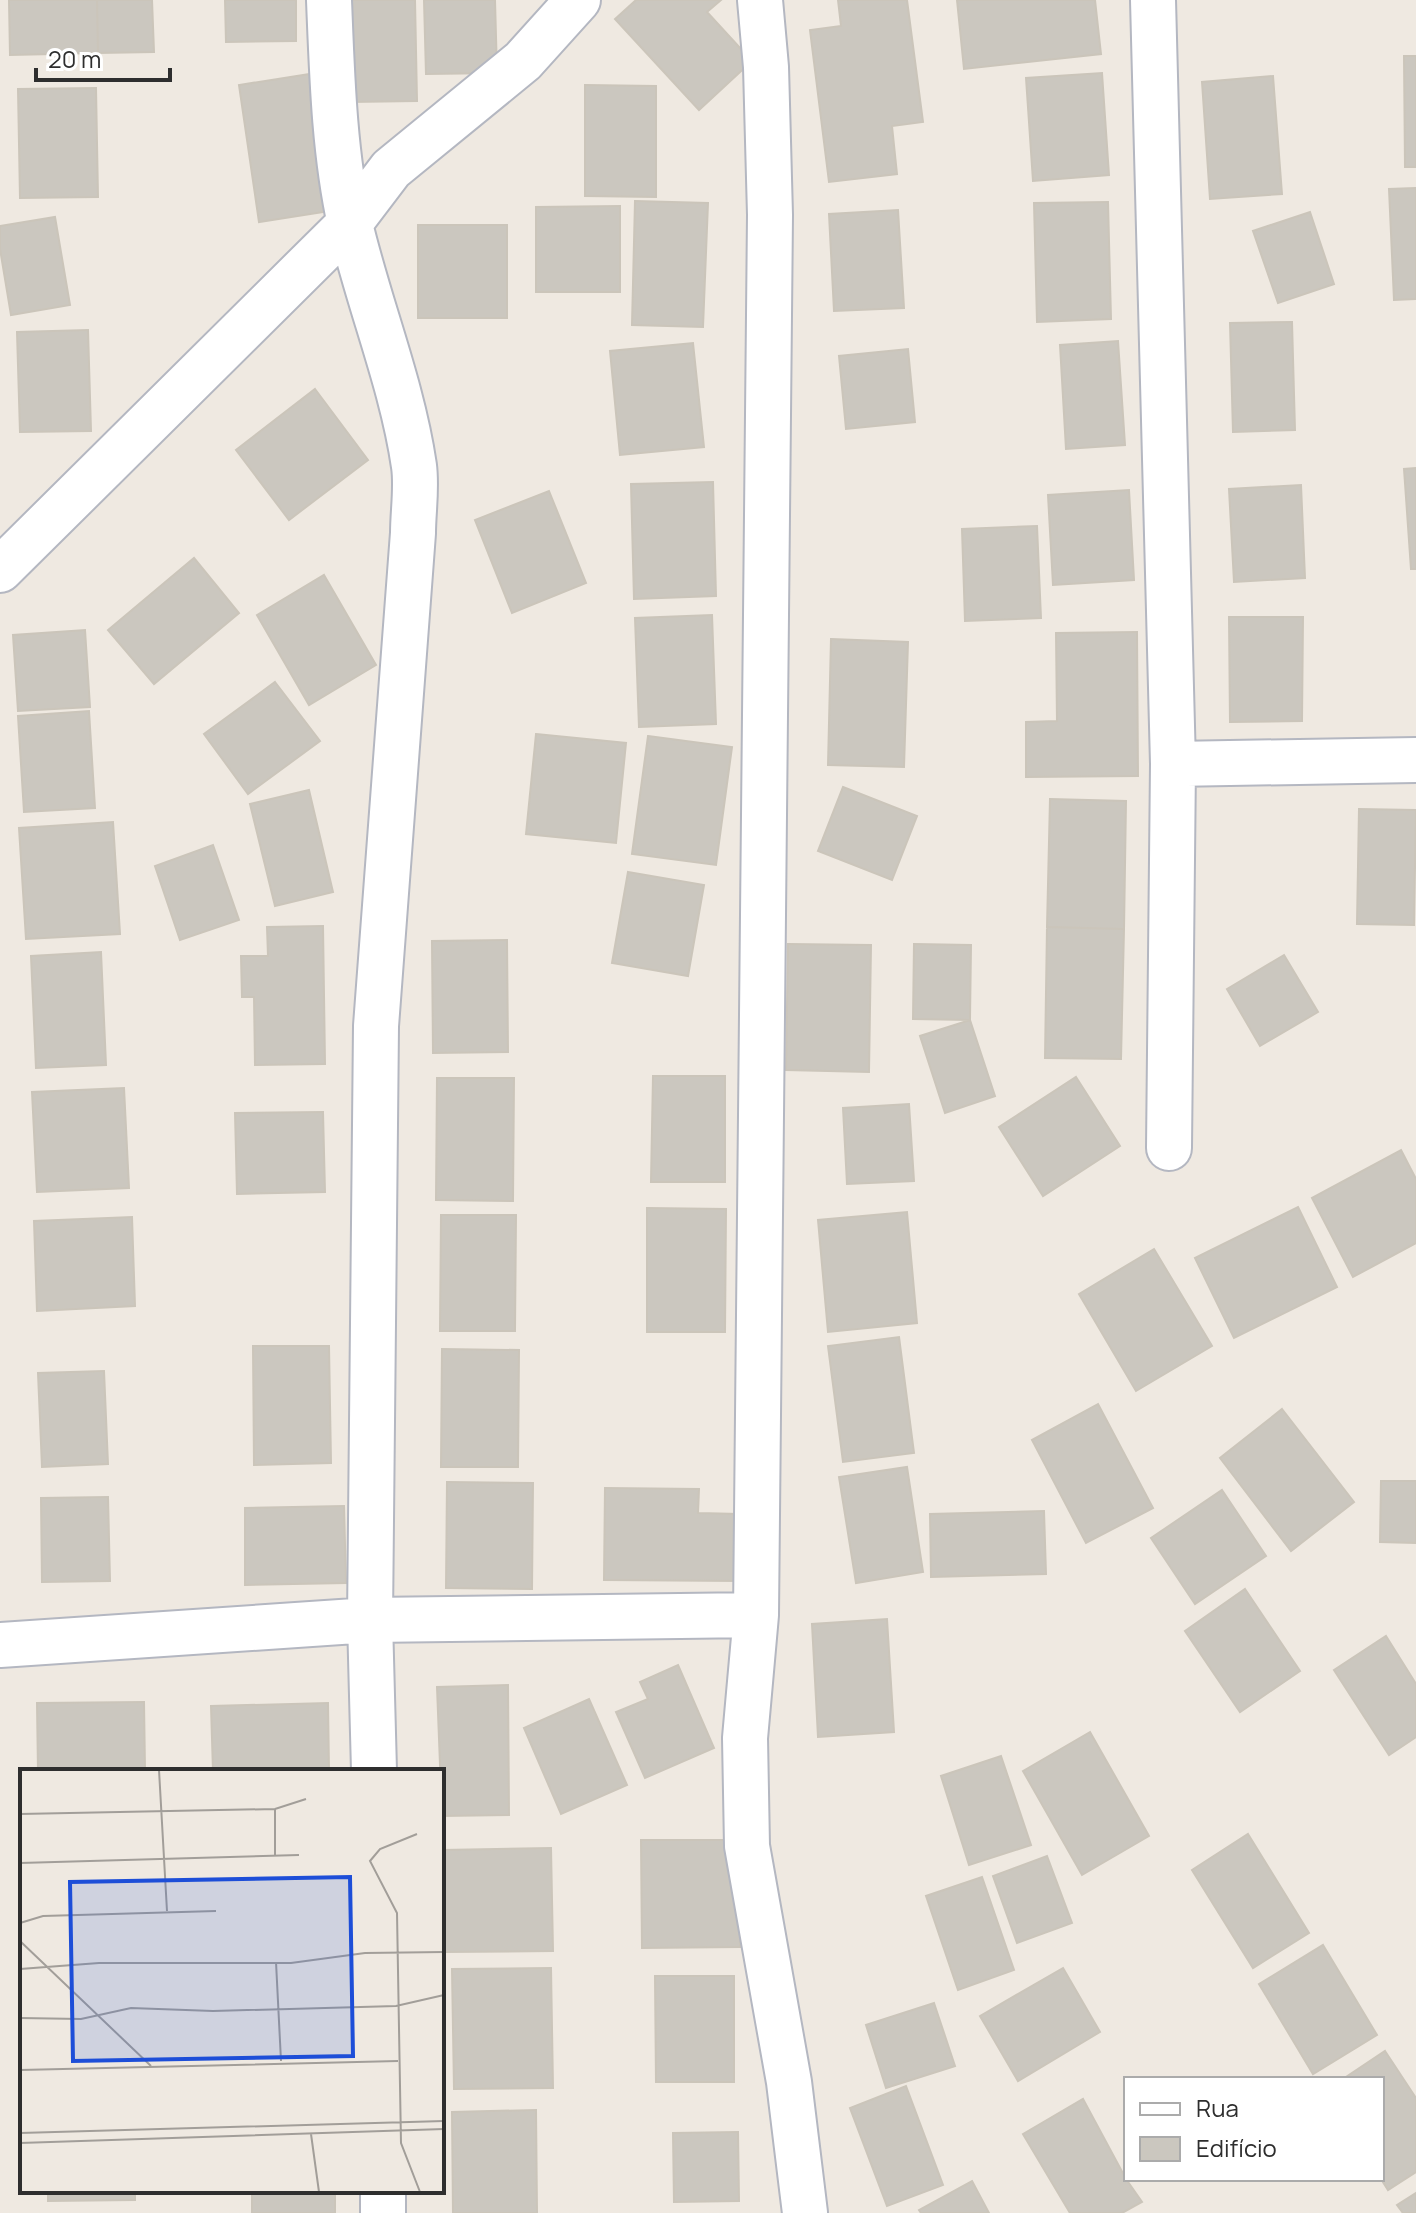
<svg xmlns="http://www.w3.org/2000/svg" width="1416" height="2213" font-family="Manrope,sans-serif">
  <style>
    .building { fill: #cbc7bf; stroke: #cbc5ba; stroke-width: 2 }
    .lines { fill: none; stroke-linecap: round; stroke-linejoin: round }
    .minor-casing { stroke: #b4b7c1; stroke-width: 48 }
    .minor { stroke: #fff; stroke-width: 44 }
    .inset-road { fill: none; stroke: #a29e99; stroke-width: 2 }
    .view { fill: #1d4ed8; fill-opacity: 0.15; stroke: #1d4ed8; stroke-width: 4 }
    .inset-edge { fill: none; stroke: #2e2e2e; stroke-width: 4 }
  </style>
  <rect width="100%" height="100%" fill="#efe9e1"/>
  <path class="building" d="M9,0H97L98,53L10,55Z
    M97,0H152L154,52L98,53Z
    M225,0H296V41L226,42Z
    M349,0H415L417,101L350,102Z
    M424,0H495L497,73L426,74Z
    M636,0H721L707,12L752,61L699,110L615,19Z
    M838,0H907L923,122L892,126L897,174L829,182L810,30L841,26Z
    M957,0H1095L1101,54L964,69Z
    M1404,56H1416V167H1405Z
    M1102,73L1109,175L1033,181L1026,78Z
    M310,74L330,211L259,222L239,85Z
    M1273,76L1282,194L1210,199L1202,82Z
    M585,85L656,86V197L585,196Z
    M96,88L98,197L20,198L18,89Z
    M1416,188V299L1394,300L1389,189Z
    M635,201L708,203L703,327L632,325Z
    M1108,202L1111,319L1037,322L1034,203Z
    M620,206V292H536V207Z
    M898,210L904,308L834,311L829,214Z
    M1310,212L1334,284L1278,303L1253,231Z
    M55,217L70,305L11,315L0,249V226Z
    M418,225H507V318H418Z
    M1292,322L1295,430L1233,432L1230,323Z
    M88,330L91,431L20,432L17,332Z
    M1118,341L1125,445L1066,449L1060,345Z
    M693,343L704,447L620,455L610,351Z
    M908,349L915,422L846,429L839,356Z
    M315,389L368,460L289,520L236,450Z
    M1416,468V569H1411L1404,469Z
    M713,482L716,596L634,599L631,484Z
    M1301,485L1305,578L1234,582L1229,489Z
    M1129,490L1134,580L1053,585L1048,495Z
    M549,491L586,583L512,613L475,520Z
    M1037,526L1041,618L965,621L962,529Z
    M194,558L239,613L154,684L108,630Z
    M324,575L376,665L309,705L257,615Z
    M712,615L716,724L639,727L635,618Z
    M1229,617H1303L1302,721L1230,722Z
    M85,630L90,707L18,711L13,635Z
    M1137,632L1138,776L1026,777V722L1057,721L1056,633Z
    M831,639L908,642L904,767L828,765Z
    M275,682L320,741L248,794L204,734Z
    M89,711L95,808L24,812L18,716Z
    M536,734L626,743L616,843L526,834Z
    M648,736L732,747L716,865L632,854Z
    M843,787L917,816L892,880L818,851Z
    M309,790L333,892L275,906L250,804Z
    M1050,799L1126,801L1124,929L1047,927Z
    M1359,809L1416,810L1414,925L1357,924Z
    M113,822L120,934L26,939L19,828Z
    M213,845L239,920L180,940L155,866Z
    M628,872L704,885L688,976L612,963Z
    M323,926L325,1064L255,1065L254,997H242L241,956H268L267,927Z
    M1047,927L1124,929L1121,1059L1045,1058Z
    M507,940L508,1052L433,1053L432,941Z
    M788,944L871,945L869,1072L786,1070Z
    M914,944L971,945L970,1020L913,1019Z
    M101,952L106,1065L36,1068L31,956Z
    M1284,955L1318,1012L1260,1046L1227,989Z
    M970,1020L995,1096L945,1113L920,1036Z
    M653,1076H725V1182H651Z
    M1076,1077L1120,1146L1043,1196L999,1127Z
    M437,1078H514L513,1201L436,1200Z
    M124,1088L129,1188L37,1192L32,1092Z
    M909,1104L914,1181L847,1184L843,1108Z
    M323,1112L325,1192L237,1194L235,1113Z
    M1401,1150L1416,1179V1243L1353,1277L1312,1198Z
    M1298,1207L1337,1287L1234,1338L1195,1258Z
    M647,1208L726,1209L725,1332H647Z
    M907,1212L917,1323L828,1332L818,1220Z
    M441,1215H516L515,1331H440Z
    M132,1217L135,1306L37,1311L34,1221Z
    M1154,1249L1212,1346L1136,1391L1079,1294Z
    M899,1337L914,1453L843,1462L828,1346Z
    M253,1346H329L331,1463L254,1465Z
    M442,1349L519,1350L518,1467H441Z
    M104,1371L108,1464L42,1467L38,1373Z
    M1098,1404L1153,1508L1086,1543L1032,1440Z
    M1282,1409L1354,1502L1291,1551L1220,1458Z
    M907,1467L923,1572L856,1583L839,1477Z
    M1381,1481H1416V1543L1380,1542Z
    M447,1482L533,1483L532,1589L446,1588Z
    M605,1488L699,1489L698,1513L739,1514V1581L604,1580Z
    M1222,1490L1266,1556L1195,1604L1151,1538Z
    M108,1497L110,1581L42,1582L41,1498Z
    M344,1506L346,1583L245,1585V1508Z
    M1044,1511L1046,1574L931,1577L930,1514Z
    M1245,1589L1300,1671L1240,1712L1185,1631Z
    M887,1619L894,1732L818,1737L812,1624Z
    M1386,1636L1416,1684V1737L1389,1755L1334,1670Z
    M678,1665L714,1748L645,1778L616,1712L648,1699L640,1682Z
    M508,1685L509,1815L442,1816L437,1687Z
    M589,1699L627,1785L561,1814L524,1728Z
    M144,1702L145,1771H38L37,1703Z
    M328,1703L329,1771H213L211,1706Z
    M1090,1732L1149,1836L1082,1875L1023,1771Z
    M1001,1756L1031,1845L969,1865L941,1776Z
    M1248,1834L1309,1933L1253,1968L1192,1870Z
    M641,1840H739L740,1947L642,1948Z
    M551,1848L553,1951L444,1952L443,1850Z
    M1047,1856L1072,1923L1017,1943L993,1876Z
    M982,1877L1014,1970L958,1990L926,1896Z
    M1323,1945L1377,2035L1313,2074L1259,1984Z
    M551,1968L553,2088L454,2089L452,1969Z
    M1063,1968L1100,2032L1018,2081L980,2016Z
    M655,1976H734V2082H656Z
    M934,2003L955,2066L886,2088L866,2025Z
    M1385,2051L1416,2098V2172L1388,2190L1381,2179L1382,2079H1343Z
    M906,2086L943,2185L887,2206L850,2108Z
    M1083,2099L1126,2179L1142,2202L1122,2213H1070L1023,2134Z
    M536,2110L537,2213H453L452,2112Z
    M738,2132L739,2201L674,2202L673,2133Z
    M972,2181L989,2213H921L919,2210Z
    M48,2191H135V2200L48,2201Z
    M252,2191H335V2213H252Z
    M1416,2193V2213H1403L1397,2205Z"/>
  <g class="lines">
    <defs>
      <path id="minor" d="M329,0C332,74 334,152 350,224C369,305 402,384 414,466C417,488 413,512 413,533L376,1026L370,1620L374,1771
        M760,0L766,67L770,215L756,1615L745,1738L747,1846L789,2082L805,2213
        M1153,0L1173,764L1169,1148
        M0,570L350,223L391,169L523,61L578,0
        M1173,764L1416,760
        M0,1645L370,1620L756,1615
        M383,2191V2213"/>
    </defs>
    <use href="#minor" class="minor-casing"/>
    <use href="#minor" class="minor"/>
  </g>
  <g transform="translate(20 1769)">
    <rect width="424" height="424" fill="#efe9e1"/>
    <path class="inset-road" d="M139,1L147,142M255,40V87M0,45L255,40L286,30M397,65L360,80L350,92L377,144L381,374L400,423M0,94L279,86M0,154L23,147L196,142M0,172L131,297M256,193L261,292M0,200L79,194H271L345,184L424,183M0,249L61,250L111,239L193,242L376,237L424,226M0,301L378,292M0,364L424,352M291,365L299,423M0,374L424,360"/>
    <path class="view" d="M330,108L333,287L53,292L50,113Z"/>
    <rect width="424" height="424" class="inset-edge"/>
  </g>
  <rect x="1124" y="2077" width="260" height="104" fill="#ffffff" stroke="#ababab" stroke-width="2"/>
  <rect x="1140" y="2103" width="40" height="12" fill="#ffffff" stroke="#ababab" stroke-width="2"/>
  <text x="1196" y="2117" font-size="24" fill="#2e2e2e">Rua</text>
  <rect x="1140" y="2137" width="40" height="24" fill="#cbc7bf" stroke="#ababab" stroke-width="2"/>
  <text x="1196" y="2157" font-size="24" fill="#2e2e2e">Edifício</text>
  <path d="M36 68v12h134v-12" fill="none" stroke="#2e2e2e" stroke-width="4"/>
  <text x="48" y="68" font-size="24" fill="#2e2e2e" stroke="#ffffff" stroke-width="6" paint-order="stroke">20 m</text>
</svg>
